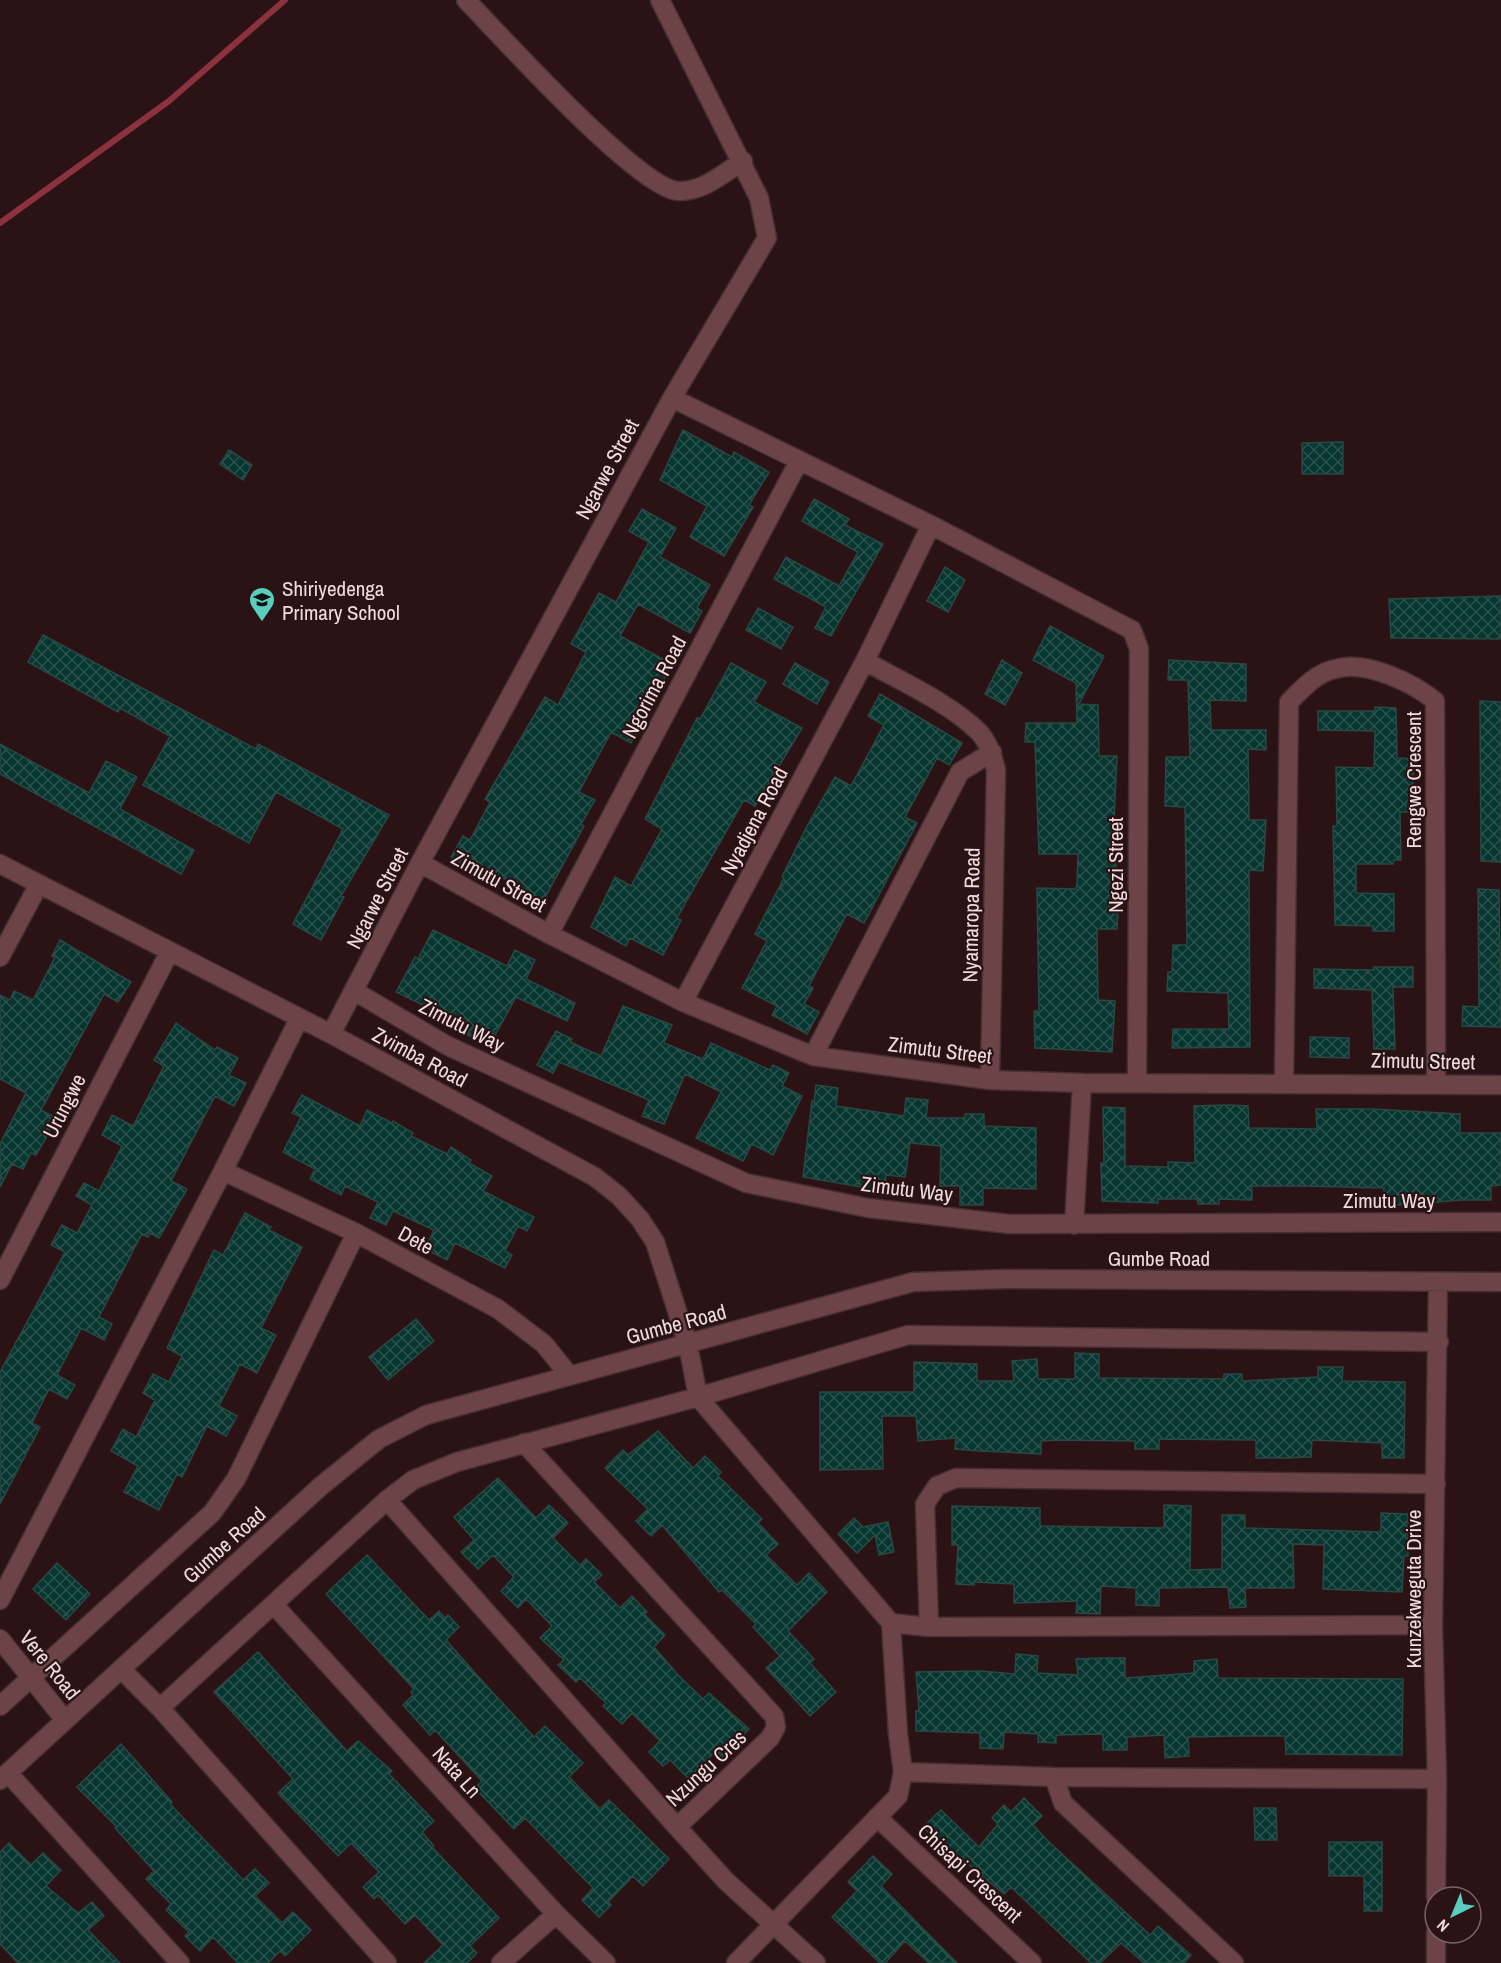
<svg xmlns="http://www.w3.org/2000/svg" width="1501" height="1963" font-family="'Archivo Narrow',sans-serif">
  <style>
    .lines { fill: none; stroke-linecap: round; stroke-linejoin: round }
    .stream { stroke: #8c323f; stroke-width: 6 }
    .building { fill: url(#building-cross-hatch); stroke: #284843; stroke-width: 1.5 }
    .minor-casing { stroke: #462f31; stroke-width: 21 }
    .minor { stroke: #6c4447; stroke-width: 18 }
    .labels { text-anchor: middle; dominant-baseline: central; stroke-width: 4.5; stroke-linejoin: round; paint-order: stroke }
    .street-label { font-size: 21px; fill: #efddde; stroke: #2b1315 }
    .poi-label { font-size: 21px; fill: #efddde; stroke: #2b1315; text-anchor: start }
  </style>
  <defs>
    <pattern id="building-cross-hatch" width="8" height="8" patternUnits="userSpaceOnUse" patternTransform="scale(1.5)"><rect width="8" height="8" fill="#073630"/><path d="M0 0l8 8M0 8l8-8" fill="none" stroke="#2b534e"/></pattern>
  </defs>
  <rect width="100%" height="100%" fill="#2b1315"/>
  <g class="lines">
    <path class="stream" d="M0,223L169,101L285,0"/>
  </g>
  <path class="building" d="M683,430L732,457L734,452L769,472L749,505L753,507L724,556L690,537L707,506L660,480Z
    M1343,442V474H1302V443Z
    M229,450L252,465L243,480L220,464Z
    M814,499L849,519L845,525L883,544L831,636L815,628L826,607L774,579L786,557L839,586L858,552L802,521Z
    M642,509L676,528L660,557L710,585L697,608L702,611L690,633L638,604L620,636L672,664L660,686L657,684L637,718L643,722L631,743L611,732L579,792L595,800L581,824L584,826L543,901L489,870L485,876L451,857L463,836L470,840L490,802L485,799L545,697L558,705L586,652L571,644L599,593L616,602L649,542L629,531Z
    M945,567L965,580L948,612L927,601Z
    M1501,596V639L1391,638L1389,599Z
    M758,608L793,627L781,649L746,630Z
    M1050,626L1104,656L1079,704L1098,705L1099,756H1117L1114,821H1117L1115,909H1118L1117,929H1097L1098,1000L1115,1001L1112,1052L1035,1048L1034,1011H1039L1037,888L1076,889L1077,883L1078,854H1039L1035,742H1025L1026,723H1077L1076,683L1033,660Z
    M43,635L256,749L258,744L389,815L341,896L344,897L321,940L293,924L343,829L276,792L249,843L143,785L170,736L120,708L118,712L28,662Z
    M1002,660L1022,673L1005,705L985,694Z
    M1169,660L1246,664V701L1210,700L1211,730H1266V750L1248,749L1249,820H1266L1263,871L1249,870L1250,1047L1172,1048L1173,1029H1229L1228,993L1167,991L1168,972H1172L1173,945H1187L1185,807L1165,806L1166,757H1190L1188,680H1168Z
    M731,663L766,682L754,702L802,728L755,806L744,800L677,918L681,920L663,955L630,938L626,946L591,927L615,877L631,886L662,829L645,819L697,718L700,719Z
    M795,663L829,682L817,704L783,684Z
    M880,694L962,743L949,765L937,758L905,817L917,823L864,923L847,914L809,986L813,988L804,1004L819,1012L807,1034L772,1015L777,1006L742,988L767,941L755,934L784,878L782,877L807,826L835,777L851,786L884,725L868,716Z
    M1480,701L1501,702V862L1481,861Z
    M1375,707L1396,708L1397,758L1414,759L1412,812H1400L1401,860H1394L1393,864H1356V893L1394,894V931H1373V926L1335,925L1333,826H1337L1336,767L1374,768L1375,731L1318,730V711H1375Z
    M0,744L89,793L106,761L137,777L120,809L194,850L181,874L0,774Z
    M1478,889L1499,890L1501,1027L1462,1026L1463,1006L1479,1007Z
    M433,930L507,966L515,950L535,960L526,979L575,1003L567,1021L516,997L489,1046L450,1026L453,1020L396,992L415,957L418,959Z
    M60,940L131,982L118,1002L104,994L41,1110L56,1118L46,1138L36,1155L31,1153L23,1169L12,1164L0,1187V1144L26,1093L0,1079V995L10,1000L14,991L33,1000L55,957L52,956Z
    M1374,967H1413V987H1393L1395,1049H1374L1372,990L1314,988V969L1374,970Z
    M623,1006L672,1025L664,1043L703,1059L711,1043L770,1070L773,1065L789,1073L782,1086L802,1096L773,1155L752,1144L743,1161L696,1138L721,1092L685,1074L664,1124L642,1116L649,1100L559,1062L553,1073L537,1065L556,1031L572,1039L570,1042L601,1056Z
    M176,1023L215,1050L217,1047L238,1058L229,1075L246,1083L234,1106L215,1096L171,1181L187,1189L159,1238L150,1233L148,1237L142,1234L134,1249L99,1317L112,1324L104,1340L81,1328L57,1375L75,1385L67,1399L49,1389L32,1423L40,1427L0,1504V1372L65,1252L51,1245L62,1225L77,1233L92,1205L76,1196L84,1183L99,1191L122,1146L102,1135L112,1115L133,1126L164,1066L154,1060Z
    M1310,1037L1349,1038V1058L1310,1057Z
    M816,1085L838,1088L836,1106L904,1116L906,1098L928,1100L926,1118H965V1114H984V1126L1036,1128V1189L983,1188V1205H960V1186H940L941,1146L910,1143L905,1177L886,1175L883,1195L860,1191L861,1187L803,1177L812,1101L814,1102Z
    M302,1095L360,1126L367,1110L392,1123L393,1121L413,1133L411,1136L447,1154L451,1147L471,1160L469,1163L492,1176L483,1191L534,1217L527,1231L518,1226L505,1251L512,1255L505,1268L455,1243L447,1260L425,1249L434,1230L393,1211L386,1225L370,1218L378,1202L345,1186L341,1195L310,1179L315,1169L283,1152L301,1117L292,1113Z
    M1227,1105L1248,1106L1249,1128L1317,1129L1316,1109H1372L1460,1114V1133H1501V1185L1491,1186V1200H1460L1406,1205H1384V1188L1305,1186H1252V1200L1219,1199V1204H1198L1197,1199H1158V1203L1102,1201L1101,1163L1104,1164L1103,1107L1125,1108V1166L1168,1167V1162L1195,1163L1194,1106Z
    M245,1213L271,1227L269,1230L302,1247L261,1328L276,1335L257,1373L240,1364L219,1406L237,1416L226,1436L207,1426L182,1477L177,1474L159,1510L124,1492L138,1466L111,1451L123,1429L136,1437L155,1400L143,1393L153,1374L169,1382L182,1356L167,1348L214,1250L223,1255Z
    M416,1319L434,1341L388,1380L369,1357Z
    M1075,1353L1099,1354V1378L1224,1379V1374H1242V1381L1318,1377V1367H1343L1342,1381L1405,1382L1404,1458H1382V1443L1312,1440L1311,1457L1282,1458H1256V1440L1159,1439V1449H1135V1441L1059,1440L1041,1441V1454L980,1451L955,1449L956,1438L918,1441L916,1416H882L883,1469L820,1470V1392H914V1362L977,1364V1381H1014L1012,1361L1037,1359L1038,1379H1075Z
    M658,1431L693,1468L705,1456L721,1472L718,1476L762,1519L758,1523L778,1544L766,1555L797,1585L809,1573L827,1592L788,1631L814,1659L810,1663L836,1692L810,1716L766,1668L780,1656L753,1627L756,1624L722,1590L719,1592L662,1525L651,1536L636,1521L648,1509L605,1468L623,1450L628,1455Z
    M498,1478L536,1518L549,1505L568,1523L553,1538L580,1565L586,1559L602,1575L594,1582L620,1608L632,1596L647,1612L644,1614L665,1635L654,1647L679,1676L703,1699L709,1693L749,1729L722,1757L716,1751L688,1778L670,1760L663,1766L649,1752L660,1741L632,1713L622,1724L603,1706L606,1703L580,1678L576,1682L558,1665L564,1660L540,1638L552,1626L526,1599L518,1608L501,1591L514,1577L493,1555L478,1569L461,1552L474,1540L454,1517Z
    M1164,1505L1191,1506L1190,1570L1222,1569V1515H1245V1528L1381,1532V1513L1408,1514V1556H1404L1402,1592L1323,1589L1324,1545L1293,1544L1294,1588H1245L1246,1607L1230,1608L1228,1587L1159,1588V1606L1136,1605V1588L1101,1586L1100,1614L1076,1613L1077,1601L1014,1603V1584L974,1582V1585L956,1584L958,1545H952V1506L1040,1508V1526L1164,1528Z
    M854,1518L863,1527L888,1522L894,1552L879,1555L875,1535L857,1553L838,1534Z
    M367,1555L429,1620L439,1611L445,1618L448,1615L459,1627L446,1640L483,1682L534,1737L545,1726L583,1763L569,1777L600,1809L609,1800L669,1859L643,1886L633,1876L608,1902L611,1905L599,1917L582,1900L593,1888L525,1818L514,1829L475,1788L482,1781L435,1730L430,1735L403,1705L413,1695L411,1692L414,1689L326,1594Z
    M57,1563L90,1594L66,1620L33,1589Z
    M258,1652L347,1751L358,1741L392,1771L389,1774L434,1821L422,1832L434,1846L432,1847L499,1918L470,1946L477,1953L467,1963H424L443,1945L415,1915L405,1924L378,1895L374,1899L363,1887L379,1872L351,1843L338,1856L278,1793L293,1779L214,1692Z
    M1016,1654L1038,1656L1037,1673L1078,1675L1076,1659L1100,1658H1125V1678L1194,1673V1661L1217,1659L1218,1678L1403,1679L1402,1755L1286,1754L1285,1736H1240L1188,1737L1189,1756L1165,1758L1164,1735L1127,1737V1750H1103V1734L1056,1735V1743L1038,1742V1734L1004,1732L1003,1749L980,1748V1733L916,1731V1711H919L916,1672L980,1671L1015,1674Z
    M121,1744L172,1802L170,1804L243,1880L255,1869L269,1883L255,1896L282,1923L293,1912L311,1930L285,1956L280,1951L268,1963H238L213,1937L200,1951L185,1936L189,1932L166,1910L171,1904L146,1879L154,1871L115,1828L117,1827L77,1787Z
    M1024,1798L1042,1816L1033,1825L1049,1842L1150,1935L1158,1926L1191,1955L1184,1963H1144L1121,1943L1100,1963H1091L1011,1887L1004,1894L956,1854L953,1857L923,1827L941,1810L979,1847L998,1824L992,1818L1004,1805L1011,1812Z
    M1254,1808H1276L1277,1840H1255Z
    M1329,1842H1382V1911H1364V1876H1329Z
    M9,1843L31,1865L43,1853L61,1870L46,1886L78,1913L92,1902L104,1916L88,1930L120,1963H18L0,1944V1852Z
    M873,1856L892,1874L881,1886L957,1963H929L905,1941L885,1963H880L832,1917L857,1891L848,1882Z"/>
  <g class="lines">
    <defs>
      <path id="minor" d="M466,0C500,35 639,189 678,191C703,192 722,174 743,161
        M672,398L931,525L1132,630L1139,649L1137,1081
        M865,661C902,682 948,702 979,732C989,743 993,756 996,770L990,1080
        M420,863L549,934L683,1002L813,1056L990,1080L1082,1083L1501,1085
        M0,864L331,1034L595,1177L619,1196L640,1219L655,1242L688,1345L698,1397L891,1623L929,1627L1433,1625
        M549,934L799,461
        M0,957L39,884
        M354,991L448,1046L746,1183L868,1208L1009,1224L1501,1222
        M683,1002L865,661L931,525
        M331,1034L420,863L672,398L767,238L759,198L660,0
        M813,1056L960,772L992,752
        M1284,1082L1289,702C1302,689 1316,673 1335,669C1365,660 1412,682 1435,701L1436,1083
        M223,1171L356,1233L498,1309L544,1344L569,1375
        M1074,1225L1082,1083
        M0,1280L169,953
        M387,1500L677,1827L770,1738L776,1727L774,1716L524,1443
        M0,1600L223,1171L299,1019
        M274,1605L556,1914L606,1963
        M929,1627L925,1504L937,1486L956,1478L1436,1484
        M0,1639L65,1720
        M121,1669L160,1708L387,1963
        M0,1706L212,1513L236,1479L356,1233
        M160,1708L387,1500L413,1480L457,1462L698,1397L908,1335L1439,1342
        M903,1772L1054,1777L1437,1779
        M8,1773L180,1963
        M1054,1777L1063,1803L1234,1963
        M0,1780L321,1486L379,1439L426,1415L913,1282L1006,1279L1501,1282
        M877,1817L1032,1963
        M677,1827L726,1881L816,1963
        M1436,1897L1437,1779L1433,1625L1438,1282
        M501,1963L556,1914
        M736,1963L898,1796L903,1772L898,1734L891,1623
        M1436,1963V1933"/>
    </defs>
    <use href="#minor" class="minor-casing"/>
    <use href="#minor" class="minor"/>
  </g>
  <defs>
    <symbol id="school-pin" viewBox="-11 -11 22 30"><path d="M0 17L-7.5 6A9.5 9.5 0 1 1 7.5 6Z" fill="#59cebe" stroke="#2b1315"/><path d="M0-5L7-2L0 1L-7-2ZM-4 1L0 2.5L4 1V4Q0 6-4 4Z" fill="#111"/></symbol>
  </defs>
  <g fill-rule="evenodd">
    <use href="#school-pin" x="247" y="585" width="30" height="40"/>
  </g>
  <g class="labels">
    <g class="street-label">
      <text transform="translate(607 469) rotate(-62)">Ngarwe Street</text>
      <text transform="translate(654 687) rotate(-62)">Ngorima Road</text>
      <text transform="translate(1413 780) rotate(-90)">Rengwe Crescent</text>
      <text transform="translate(754 821) rotate(-62)">Nyadjena Road</text>
      <text transform="translate(1115 865) rotate(-90)">Ngezi Street</text>
      <text transform="translate(499 881) rotate(29)">Zimutu Street</text>
      <text transform="translate(377 898) rotate(-63)">Ngarwe Street</text>
      <text transform="translate(971 915) rotate(-89)">Nyamaropa Road</text>
      <text transform="translate(462 1025) rotate(27)">Zimutu Way</text>
      <text transform="translate(940 1050) rotate(7)">Zimutu Street</text>
      <text transform="translate(420 1057) rotate(28)">Zvimba Road</text>
      <text transform="translate(1423 1061) rotate(1)">Zimutu Street</text>
      <text transform="translate(64 1106) rotate(-63)">Urungwe</text>
      <text transform="translate(907 1189) rotate(7)">Zimutu Way</text>
      <text x="1389" y="1200">Zimutu Way</text>
      <text transform="translate(416 1240) rotate(28)">Dete</text>
      <text x="1159" y="1258">Gumbe Road</text>
      <text transform="translate(676 1324) rotate(-15)">Gumbe Road</text>
      <text transform="translate(224 1545) rotate(-42)">Gumbe Road</text>
      <text transform="translate(1413 1589) rotate(-90)">Kunzekweguta Drive</text>
      <text transform="translate(50 1665) rotate(51)">Vere Road</text>
      <text transform="translate(706 1768) rotate(-43)">Nzungu Cres</text>
      <text transform="translate(457 1772) rotate(48)">Nata Ln</text>
      <text transform="translate(970 1873) rotate(43)">Chisapi Crescent</text>
    </g>
    <g class="poi-label">
      <text x="282" y="588">Shiriyedenga<tspan x="282" dy="24">Primary School</tspan></text>
    </g>
  </g>
  <g transform="translate(1453 1915) rotate(223)"><circle r="28" fill="#2b1315" stroke="#796465" stroke-width="1.5"/>
  <path d="M0-4.5L10 22L0 15L-10 22Z" fill="#59cebe"/>
  <text y="-9" font-size="16" font-weight="bold" text-anchor="middle" fill="#efddde">N</text>
  </g>
</svg>
